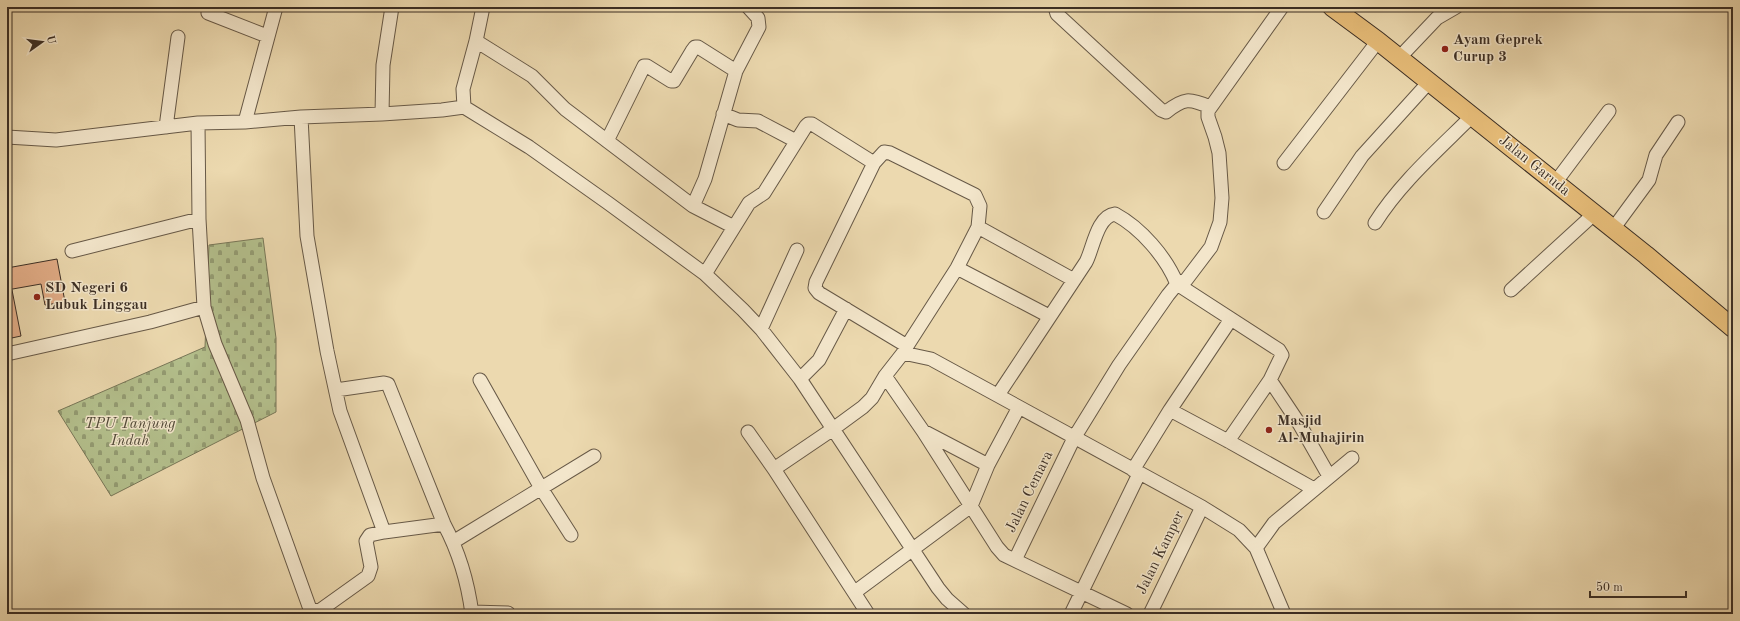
<svg xmlns="http://www.w3.org/2000/svg" width="1740" height="621" font-family="'Old Standard TT',serif">
  <style>
    .cemetery { fill: url(#cemetery-stones); stroke: #787758 }
    .building { fill: #e2ac86; stroke: #3b2e24 }
    .lines { fill: none; stroke-linecap: round; stroke-linejoin: round }
    .minor-casing { stroke: #675947; stroke-width: 15 }
    .highway-casing { stroke: #3b2e24; stroke-width: 20 }
    .minor { stroke: #f3e6cb; stroke-width: 13 }
    .highway { stroke: #e6bc78; stroke-width: 18 }
    .poi-dot { fill: #8f2418; stroke: #f3e6cb; stroke-width: 1.5 }
    .labels { text-anchor: middle; dominant-baseline: central; stroke-width: 3; stroke-linejoin: round; paint-order: stroke }
    .poi-label { font-size: 15px; font-weight: bold; fill: #3b2e24; stroke: #f3e6cb; text-anchor: start }
    .street-label { font-size: 15px; fill: #3b2e24; stroke: #f3e6cb }
    .park-label { font-size: 15px; font-style: italic; fill: #534b39; stroke: #f3e6cb }
  </style>
  <defs>
    <pattern id="cemetery-stones" width="16" height="16" patternUnits="userSpaceOnUse"><rect width="16" height="16" fill="#b4c08d"/><path d="M2 7V4a2 2 0 0 1 4 0v3zM10 15v-3a2 2 0 0 1 4 0v3z" fill="#949c73"/></pattern>
  </defs>
  <rect width="100%" height="100%" fill="#ecd9af"/>
  <filter id="stains"><feTurbulence type="fractalNoise" baseFrequency=".005" numOctaves="4"/><feColorMatrix values="0 0 0 0 .2 0 0 0 0 .09 0 0 0 0 .02 0 0 0 .5 -.17"/></filter>
  <radialGradient id="worn" r=".72"><stop offset=".6" stop-color="#630" stop-opacity="0"/><stop offset="1" stop-color="#630" stop-opacity=".3"/></radialGradient>
  <path class="cemetery" d="M263,238L276,338V412L111,496L58,411L205,347L209,245Z"/>
  <path class="building" d="M57,259L65,302L45,305L41,284L7,290V268Z
    M7,290H12L21,336L7,339Z"/>
  <g class="lines">
    <defs>
      <path id="minor" d="M1055,7L1057,14L1161,110L1166,112C1184,98 1189,98 1210,107
        M208,13L267,36
        M476,41L532,76L565,109L693,206L734,227
        M1399,58L1437,18L1456,7
        M464,107L463,89L476,41L483,7
        M382,114L383,65L392,7
        M723,114L738,120L758,121L796,141
        M301,117L307,236L327,351L340,411L384,532
        M245,122L276,7
        M198,123L199,219L204,307L215,344L247,420L263,478L310,609L319,611L368,576L371,567L366,541L370,535L384,532L444,524
        M166,127L178,37
        M7,137L56,140L198,123L245,122L301,117L382,114L442,110L464,107L529,147L608,203L705,274L743,310L761,329L800,379L938,588L947,599L964,614
        M607,141L644,66H647L671,81H674L692,51L695,47H698L736,71
        M1284,163L1378,41
        M1555,183L1609,111
        M693,206L705,179L736,71L759,27L758,18L748,7
        M1324,212L1362,156L1429,82
        M1375,223C1400,183 1438,150 1472,116
        M978,227L1074,280
        M1613,229L1649,180L1656,155L1678,122
        M72,251L199,219
        M957,268L1049,316
        M705,274L749,203L764,193L806,126L808,124H812L874,163
        M1511,290L1594,214
        M761,329L797,250
        M903,353L907,346L957,268L978,227L980,206L975,195L890,153L884,152L874,163L816,282L815,288L819,293L907,346
        M7,354L150,322L204,307
        M885,376L923,431L988,465
        M800,379L819,360L846,309
        M480,380L541,488L571,535
        M1270,380L1300,425L1329,476
        M336,390L384,383L388,384L444,524C459,552 468,583 472,614
        M998,395L1086,262C1093,249 1097,216 1115,214C1141,228 1166,257 1177,284L1279,350L1282,355L1270,380L1228,441
        M1170,410L1228,441L1314,489
        M923,431L997,547L1004,555L1127,614
        M748,432L774,469L868,614
        M774,469L833,429L863,407L872,398L885,376L903,353L931,359L1202,507L1239,530L1256,548L1284,614
        M1133,470L1170,410L1231,319
        M453,542L594,456
        M1256,548L1274,523L1352,458
        M1015,560L1074,438L1119,365L1168,295L1177,284L1186,280L1211,247L1220,222L1222,198L1219,153L1215,137L1208,117V111L1282,7
        M855,592L971,506L988,465L1019,407
        M472,612L508,613
        M1071,614L1139,474
        M1150,614L1202,507"/>
      <path id="highway" d="M1332,7L1378,41L1646,255L1733,328"/>
    </defs>
    <use href="#minor" class="minor-casing"/>
    <use href="#highway" class="highway-casing"/>
    <use href="#minor" class="minor"/>
    <use href="#highway" class="highway"/>
  </g>
  <g class="poi-dot">
    <circle cx="1445" cy="49" r="4"/>
    <circle cx="37" cy="297" r="4"/>
    <circle cx="1269" cy="430" r="4"/>
  </g>
  <g class="labels">
    <g class="poi-label">
      <text x="1453" y="40">Ayam Geprek<tspan x="1453" dy="17">Curup 3</tspan></text>
      <text x="45" y="288">SD Negeri 6<tspan x="45" dy="17">Lubuk Linggau</tspan></text>
      <text x="1277" y="421">Masjid<tspan x="1277" dy="17">Al-Muhajirin</tspan></text>
    </g>
    <g class="street-label">
      <text transform="translate(1534 166) rotate(39)">Jalan Garuda</text>
      <text transform="translate(1030 492) rotate(-64)">Jalan Cemara</text>
      <text transform="translate(1161 553) rotate(-64)">Jalan Kamper</text>
    </g>
    <g class="park-label">
      <text x="130" y="424">TPU Tanjung<tspan x="130" dy="17">Indah</tspan></text>
    </g>
  </g>
  <rect width="1740" height="621" fill="none" stroke="#ecd9af" stroke-width="24"/>
  <rect x="8" y="8" width="1724" height="605" fill="none" stroke="#3b2e24" stroke-width="2"/>
  <rect x="12" y="12" width="1716" height="597" fill="none" stroke="#3b2e24"/>
  <g transform="translate(42 42) rotate(76)" stroke="#f3e6cb" stroke-width="3" paint-order="stroke">
  <path d="M0-3L7 15L0 10L-7 15Z" fill="#3b2e24"/>
  <text y="-6" font-size="11" font-weight="bold" text-anchor="middle" fill="#3b2e24">U</text>
  </g>
  <path d="M1590 591v6h96v-6" fill="none" stroke="#3b2e24" stroke-width="2"/>
  <text x="1596" y="591" font-size="12" fill="#3b2e24" stroke="#f3e6cb" stroke-width="3" paint-order="stroke">50 m</text>
  <rect width="100%" height="100%" filter="url(#stains)"/>
  <rect width="100%" height="100%" fill="url(#worn)"/>
</svg>
